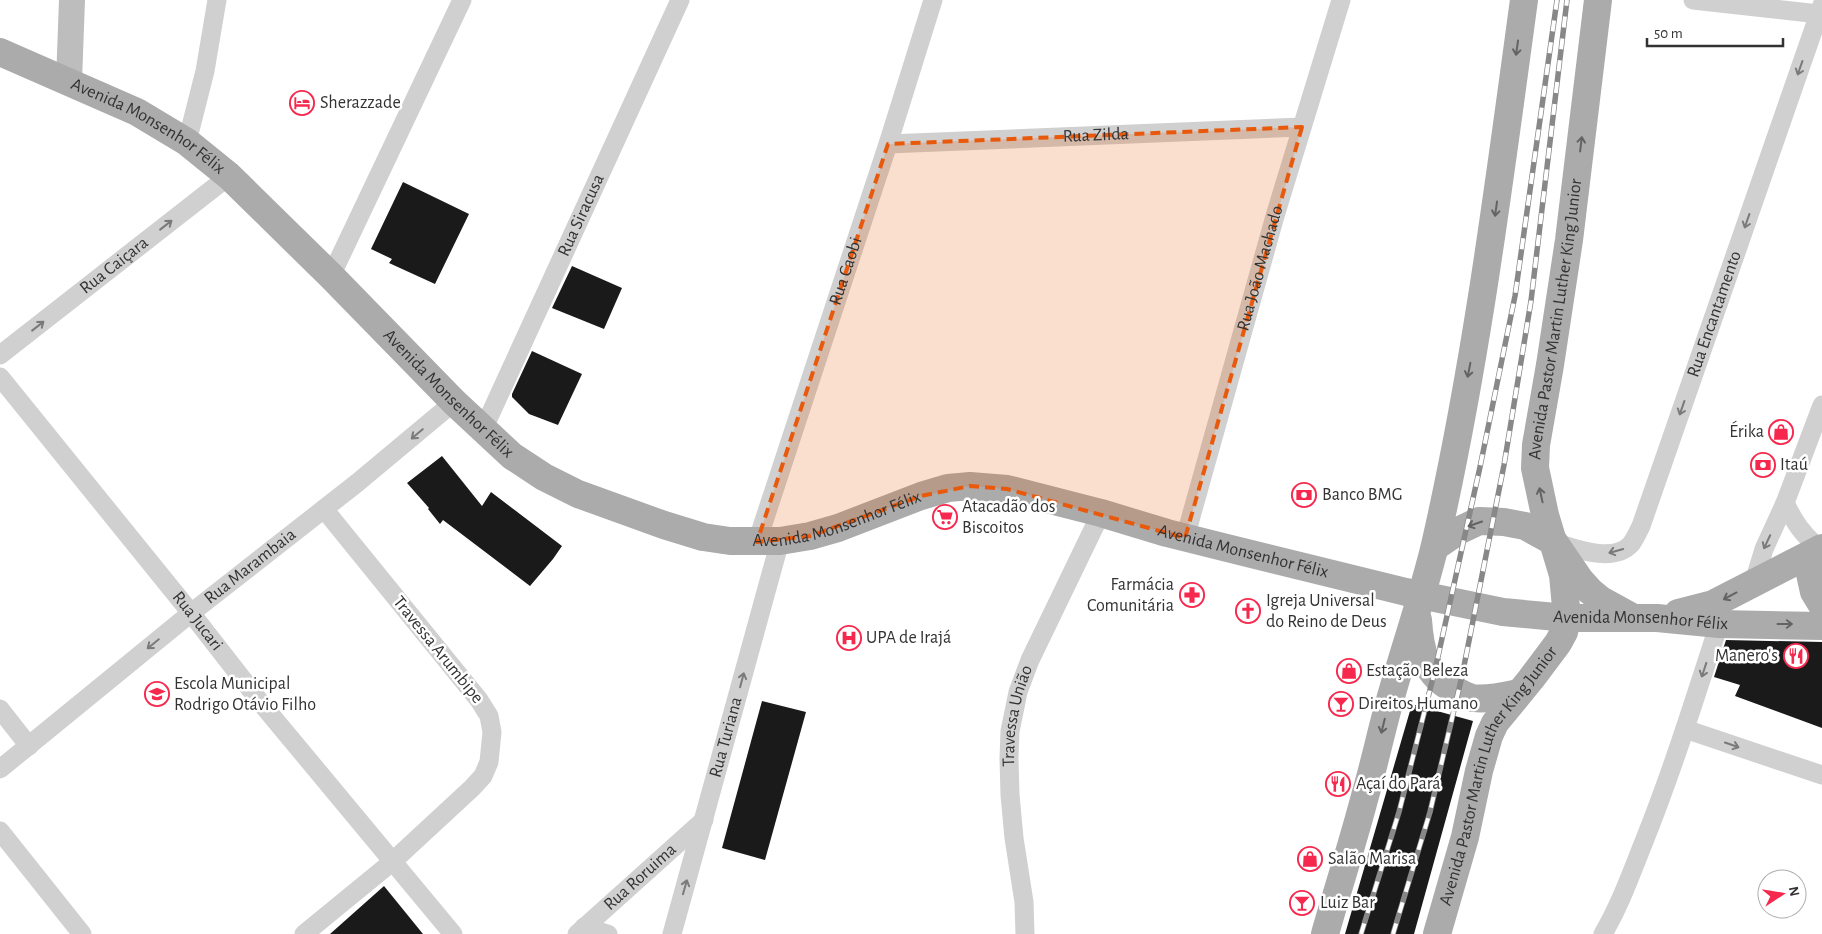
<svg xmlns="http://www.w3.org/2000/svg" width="1822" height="934" font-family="'Alegreya Sans',sans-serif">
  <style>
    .building { fill: #1a1a1a }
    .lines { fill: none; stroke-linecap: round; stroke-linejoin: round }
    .street { stroke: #d0d0d0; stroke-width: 19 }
    .secondary { stroke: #bdbdbd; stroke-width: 26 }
    .primary { stroke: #ababab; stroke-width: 28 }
    .rail-casing { stroke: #888; stroke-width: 5.5 }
    .rail { stroke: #fff; stroke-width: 4; stroke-dasharray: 11; stroke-linecap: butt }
    .oneway { stroke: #636363 }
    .oneway2 { stroke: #7a7a7a }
    .marked { fill: #e8590c; fill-opacity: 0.2; stroke: #e8590c; stroke-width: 4; stroke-dasharray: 10 6; stroke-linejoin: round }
    .labels { text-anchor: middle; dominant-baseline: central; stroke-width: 5; stroke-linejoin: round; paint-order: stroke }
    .poi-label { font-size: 18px; fill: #333; stroke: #fff; text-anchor: start }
    .street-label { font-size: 18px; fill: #333; stroke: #fff }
  </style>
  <rect width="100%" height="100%" fill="#fff"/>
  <path class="building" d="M403,182L469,214L435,284L389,263L392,259L371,249Z
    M572,266L622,288L604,329L552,308Z
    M532,351L582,374L558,425L529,414L512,397V394Z
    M442,456L482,506L491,492L562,546L553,559L530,586L443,520L440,524L428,509L429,508L407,483Z
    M1726,640L1822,642V728L1735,696L1740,685L1714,677Z
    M762,701L806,712L765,860L722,848Z
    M1412,704L1473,721L1414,934H1345Z
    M384,886L423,934H330Z"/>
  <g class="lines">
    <g class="street">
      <path d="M1693,0L1819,14"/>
      <path d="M187,142L205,71L217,0"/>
      <path id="s1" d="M888,144L1302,127"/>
      <path d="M331,276L462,0"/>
      <path id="s2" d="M0,355L229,176"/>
      <path id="s3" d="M0,377L191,613L261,703L453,934"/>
      <path id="s4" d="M483,430L680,0"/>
      <path d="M1785,503C1795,523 1802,534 1820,549"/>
      <path id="s5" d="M1185,538L1275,216L1341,0"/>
      <path id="s6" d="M757,542L888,144L933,0"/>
      <path id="s7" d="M1554,542C1574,548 1613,564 1631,544C1635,539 1638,532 1641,526L1822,5"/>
      <path d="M1754,582L1764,549L1785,503L1822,405"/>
      <path d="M0,709L29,746"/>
      <path d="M1685,729L1822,775"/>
      <path id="s8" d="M0,769L191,613L357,483L454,402"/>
      <path d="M0,831L82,934"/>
      <path d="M584,927L608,934"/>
      <path d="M304,934L392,862L472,788L483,776L489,762L492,732L489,716L479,700L324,509"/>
      <path id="s9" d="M577,934L704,820"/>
      <path id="s10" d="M672,934L780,541"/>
      <path id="s11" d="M1025,934L1024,902L1014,838L1010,795L1009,758L1010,731L1015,707L1018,692L1030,660L1101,513"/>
      <path d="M1603,934C1620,905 1631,874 1643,844C1672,772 1695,698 1719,624"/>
    </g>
    <path class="secondary" d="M69,81L72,0"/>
    <g class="primary">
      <path id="s12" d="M0,52L137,112L187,142L229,176L331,276L454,402L512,456L544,477L578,494L664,525L703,537L730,541H780L810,536L838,528L921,496L948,488L970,486L1007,489L1101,513L1167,533L1223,547L1406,592L1503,612L1567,618H1657L1719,624L1822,626"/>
      <path d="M1435,547L1460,530L1479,521L1504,522L1525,526L1554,542L1580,580L1590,591L1601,600L1632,617"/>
      <path d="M1820,549L1816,561L1809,569L1814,592L1822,605"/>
      <path d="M1678,613L1713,604L1822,548"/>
      <path d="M1418,620C1420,650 1425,676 1455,690C1460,693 1467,697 1473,698C1487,700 1504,696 1518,693"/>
      <path d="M1325,934C1338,888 1353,842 1365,796C1375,762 1382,727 1392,693C1406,644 1423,595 1435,545C1476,366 1499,183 1524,0"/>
      <path id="s13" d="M1437,934L1465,837L1479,771L1489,736L1495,723L1531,679L1558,643L1564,632L1567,618L1563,575L1545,515L1535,468L1536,445L1550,365L1569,240L1598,0"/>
    </g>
    <defs>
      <path id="rail" d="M1361,934L1399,812L1435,670L1480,467L1515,296L1557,0
        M1393,934L1430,812L1462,676L1504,465L1531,301L1567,0"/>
    </defs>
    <use href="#rail" class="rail-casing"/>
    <use href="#rail" class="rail"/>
  </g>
  <defs><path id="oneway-shaft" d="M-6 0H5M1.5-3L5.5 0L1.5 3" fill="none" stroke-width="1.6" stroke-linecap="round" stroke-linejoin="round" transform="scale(1.25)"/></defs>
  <g class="oneway">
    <use href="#oneway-shaft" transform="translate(1517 48) rotate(98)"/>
    <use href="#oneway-shaft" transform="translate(1581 144) rotate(-83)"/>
    <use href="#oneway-shaft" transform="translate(1496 209) rotate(98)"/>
    <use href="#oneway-shaft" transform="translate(1469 370) rotate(101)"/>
    <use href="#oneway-shaft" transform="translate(1541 495) rotate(-102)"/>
    <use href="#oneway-shaft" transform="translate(1475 524) rotate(161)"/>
    <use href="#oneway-shaft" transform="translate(1730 596) rotate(152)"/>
    <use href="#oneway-shaft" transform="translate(1785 624)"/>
    <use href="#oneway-shaft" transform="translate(1383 726) rotate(104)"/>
  </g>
  <g class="oneway2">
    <use href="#oneway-shaft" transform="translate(1800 68) rotate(109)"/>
    <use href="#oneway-shaft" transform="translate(1747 221) rotate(109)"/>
    <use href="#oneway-shaft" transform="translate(166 225) rotate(-38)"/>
    <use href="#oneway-shaft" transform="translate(38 326) rotate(-38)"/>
    <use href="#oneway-shaft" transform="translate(1682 408) rotate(109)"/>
    <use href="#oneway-shaft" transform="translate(417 434) rotate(140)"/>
    <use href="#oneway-shaft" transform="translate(1767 542) rotate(115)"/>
    <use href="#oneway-shaft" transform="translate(1616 551) rotate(164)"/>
    <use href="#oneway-shaft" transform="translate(153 644) rotate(141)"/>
    <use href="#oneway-shaft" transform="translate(1704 670) rotate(108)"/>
    <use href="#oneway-shaft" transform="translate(742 680) rotate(-75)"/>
    <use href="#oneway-shaft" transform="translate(1732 745) rotate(19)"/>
    <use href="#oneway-shaft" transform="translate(685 887) rotate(-74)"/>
  </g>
  <path class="marked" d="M1302,127L1185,538L1007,489L970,486L921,496L810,536L757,542L888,144Z"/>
  <defs>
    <symbol id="hotel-ring" viewBox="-11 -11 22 22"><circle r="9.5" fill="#fff" stroke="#f7284d" stroke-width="1.5"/><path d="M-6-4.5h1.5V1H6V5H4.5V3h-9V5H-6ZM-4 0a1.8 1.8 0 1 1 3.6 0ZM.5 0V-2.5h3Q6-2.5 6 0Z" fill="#f7284d"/></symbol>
    <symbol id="shop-ring" viewBox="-11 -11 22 22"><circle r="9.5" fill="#fff" stroke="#f7284d" stroke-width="1.5"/><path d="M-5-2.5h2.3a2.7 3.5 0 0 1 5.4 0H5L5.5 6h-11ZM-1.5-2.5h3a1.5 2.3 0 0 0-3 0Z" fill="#f7284d"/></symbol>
    <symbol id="bank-ring" viewBox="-11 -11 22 22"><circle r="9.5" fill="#fff" stroke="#f7284d" stroke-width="1.5"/><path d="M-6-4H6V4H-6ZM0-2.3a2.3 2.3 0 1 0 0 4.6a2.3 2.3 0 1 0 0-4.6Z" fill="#f7284d"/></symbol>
    <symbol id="supermarket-ring" viewBox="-11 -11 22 22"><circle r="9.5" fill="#fff" stroke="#f7284d" stroke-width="1.5"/><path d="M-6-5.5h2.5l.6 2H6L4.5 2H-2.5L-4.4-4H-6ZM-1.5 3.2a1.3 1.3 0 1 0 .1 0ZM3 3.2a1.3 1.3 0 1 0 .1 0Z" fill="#f7284d"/></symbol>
    <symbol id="pharmacy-ring" viewBox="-11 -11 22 22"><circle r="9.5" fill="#fff" stroke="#f7284d" stroke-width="1.5"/><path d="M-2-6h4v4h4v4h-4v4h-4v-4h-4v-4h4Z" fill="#f7284d"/></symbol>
    <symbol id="church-ring" viewBox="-11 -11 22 22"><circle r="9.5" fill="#fff" stroke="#f7284d" stroke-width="1.5"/><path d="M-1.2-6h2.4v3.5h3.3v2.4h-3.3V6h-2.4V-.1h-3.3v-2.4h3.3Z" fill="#f7284d"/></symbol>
    <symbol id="hospital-ring" viewBox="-11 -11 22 22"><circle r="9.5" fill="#fff" stroke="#f7284d" stroke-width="1.5"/><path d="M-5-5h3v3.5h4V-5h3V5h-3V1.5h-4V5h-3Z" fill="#f7284d"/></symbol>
    <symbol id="restaurant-ring" viewBox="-11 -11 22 22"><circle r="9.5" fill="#fff" stroke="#f7284d" stroke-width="1.5"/><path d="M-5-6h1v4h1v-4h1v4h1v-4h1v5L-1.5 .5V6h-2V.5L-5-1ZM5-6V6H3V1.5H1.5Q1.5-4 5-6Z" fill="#f7284d"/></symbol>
    <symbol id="school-ring" viewBox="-11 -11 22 22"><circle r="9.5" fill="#fff" stroke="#f7284d" stroke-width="1.5"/><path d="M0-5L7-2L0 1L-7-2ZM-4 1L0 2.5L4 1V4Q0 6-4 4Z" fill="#f7284d"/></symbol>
    <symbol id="bar-ring" viewBox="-11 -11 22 22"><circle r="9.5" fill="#fff" stroke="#f7284d" stroke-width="1.5"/><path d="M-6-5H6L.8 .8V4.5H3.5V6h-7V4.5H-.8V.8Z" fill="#f7284d"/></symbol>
  </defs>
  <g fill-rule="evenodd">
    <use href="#hotel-ring" x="288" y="89" width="28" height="28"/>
    <use href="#shop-ring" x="1767" y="418" width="28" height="28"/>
    <use href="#bank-ring" x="1749" y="451" width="28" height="28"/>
    <use href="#bank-ring" x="1290" y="481" width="28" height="28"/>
    <use href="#supermarket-ring" x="931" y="503" width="28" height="28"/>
    <use href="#pharmacy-ring" x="1178" y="581" width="28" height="28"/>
    <use href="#church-ring" x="1234" y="597" width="28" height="28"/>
    <use href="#hospital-ring" x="835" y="624" width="28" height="28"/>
    <use href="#restaurant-ring" x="1782" y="642" width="28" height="28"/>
    <use href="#shop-ring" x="1335" y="657" width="28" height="28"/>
    <use href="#school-ring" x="143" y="680" width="28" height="28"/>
    <use href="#bar-ring" x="1327" y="690" width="28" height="28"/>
    <use href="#restaurant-ring" x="1324" y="770" width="28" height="28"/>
    <use href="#shop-ring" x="1296" y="845" width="28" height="28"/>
    <use href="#bar-ring" x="1288" y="889" width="28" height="28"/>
  </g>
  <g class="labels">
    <g class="poi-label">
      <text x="320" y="103">Sherazzade</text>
      <text x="1764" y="432" text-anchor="end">Érika</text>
      <text x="1780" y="465">Itaú</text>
      <text x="1322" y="495">Banco BMG</text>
      <text x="962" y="507">Atacadão dos<tspan x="962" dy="21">Biscoitos</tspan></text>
      <text x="1174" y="585" text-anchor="end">Farmácia<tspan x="1174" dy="21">Comunitária</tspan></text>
      <text x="1266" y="601">Igreja Universal<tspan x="1266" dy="21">do Reino de Deus</tspan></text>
      <text x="866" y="638">UPA de Irajá</text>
      <text x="1778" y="656" text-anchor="end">Manero's</text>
      <text x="1366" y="671">Estação Beleza</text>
      <text x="174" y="684">Escola Municipal<tspan x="174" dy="21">Rodrigo Otávio Filho</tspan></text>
      <text x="1358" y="704">Direitos Humano</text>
      <text x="1356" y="784">Açaí do Pará</text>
      <text x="1328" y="859">Salão Marisa</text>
      <text x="1320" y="903">Luiz Bar</text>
    </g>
    <g class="street-label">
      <text stroke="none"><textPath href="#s12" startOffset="166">Avenida Monsenhor Félix</textPath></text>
      <text stroke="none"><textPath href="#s1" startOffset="208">Rua Zilda</textPath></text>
      <text stroke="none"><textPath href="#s4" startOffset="236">Rua Siracusa</textPath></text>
      <text stroke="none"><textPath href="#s2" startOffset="145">Rua Caiçara</textPath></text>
      <text stroke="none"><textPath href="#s5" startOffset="280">Rua João Machado</textPath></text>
      <text stroke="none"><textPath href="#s6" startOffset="285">Rua Caobi</textPath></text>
      <text stroke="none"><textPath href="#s7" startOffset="326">Rua Encantamento</textPath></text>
      <text stroke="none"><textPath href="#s13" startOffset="652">Avenida Pastor Martin Luther King Junior</textPath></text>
      <text stroke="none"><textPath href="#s12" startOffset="571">Avenida Monsenhor Félix</textPath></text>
      <text stroke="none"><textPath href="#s12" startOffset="1006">Avenida Monsenhor Félix</textPath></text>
      <text stroke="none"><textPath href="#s12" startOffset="1426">Avenida Monsenhor Félix</textPath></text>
      <text stroke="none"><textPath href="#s8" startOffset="322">Rua Marambaia</textPath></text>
      <text stroke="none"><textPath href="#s12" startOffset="1831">Avenida Monsenhor Félix</textPath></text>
      <text stroke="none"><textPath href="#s3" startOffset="314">Rua Jucari</textPath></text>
      <text transform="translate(438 650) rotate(51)">Travessa Arumbipe</text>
      <text stroke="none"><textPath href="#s11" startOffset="220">Travessa União</textPath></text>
      <text stroke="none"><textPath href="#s10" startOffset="204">Rua Turiana</textPath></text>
      <text stroke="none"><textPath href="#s13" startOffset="172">Avenida Pastor Martin Luther King Junior</textPath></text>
      <text stroke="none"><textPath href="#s9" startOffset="85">Rua Roruima</textPath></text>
    </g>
  </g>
  <g transform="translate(1782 894) rotate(78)"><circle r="24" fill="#ffffff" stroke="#adadad"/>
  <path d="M0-4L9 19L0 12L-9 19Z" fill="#f7284d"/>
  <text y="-8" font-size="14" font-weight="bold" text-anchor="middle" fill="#333333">N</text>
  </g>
  <path d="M1647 38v8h136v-8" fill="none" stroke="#333333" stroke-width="2.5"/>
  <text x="1654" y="38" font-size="15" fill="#333333" stroke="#ffffff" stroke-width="4" paint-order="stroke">50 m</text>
</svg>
